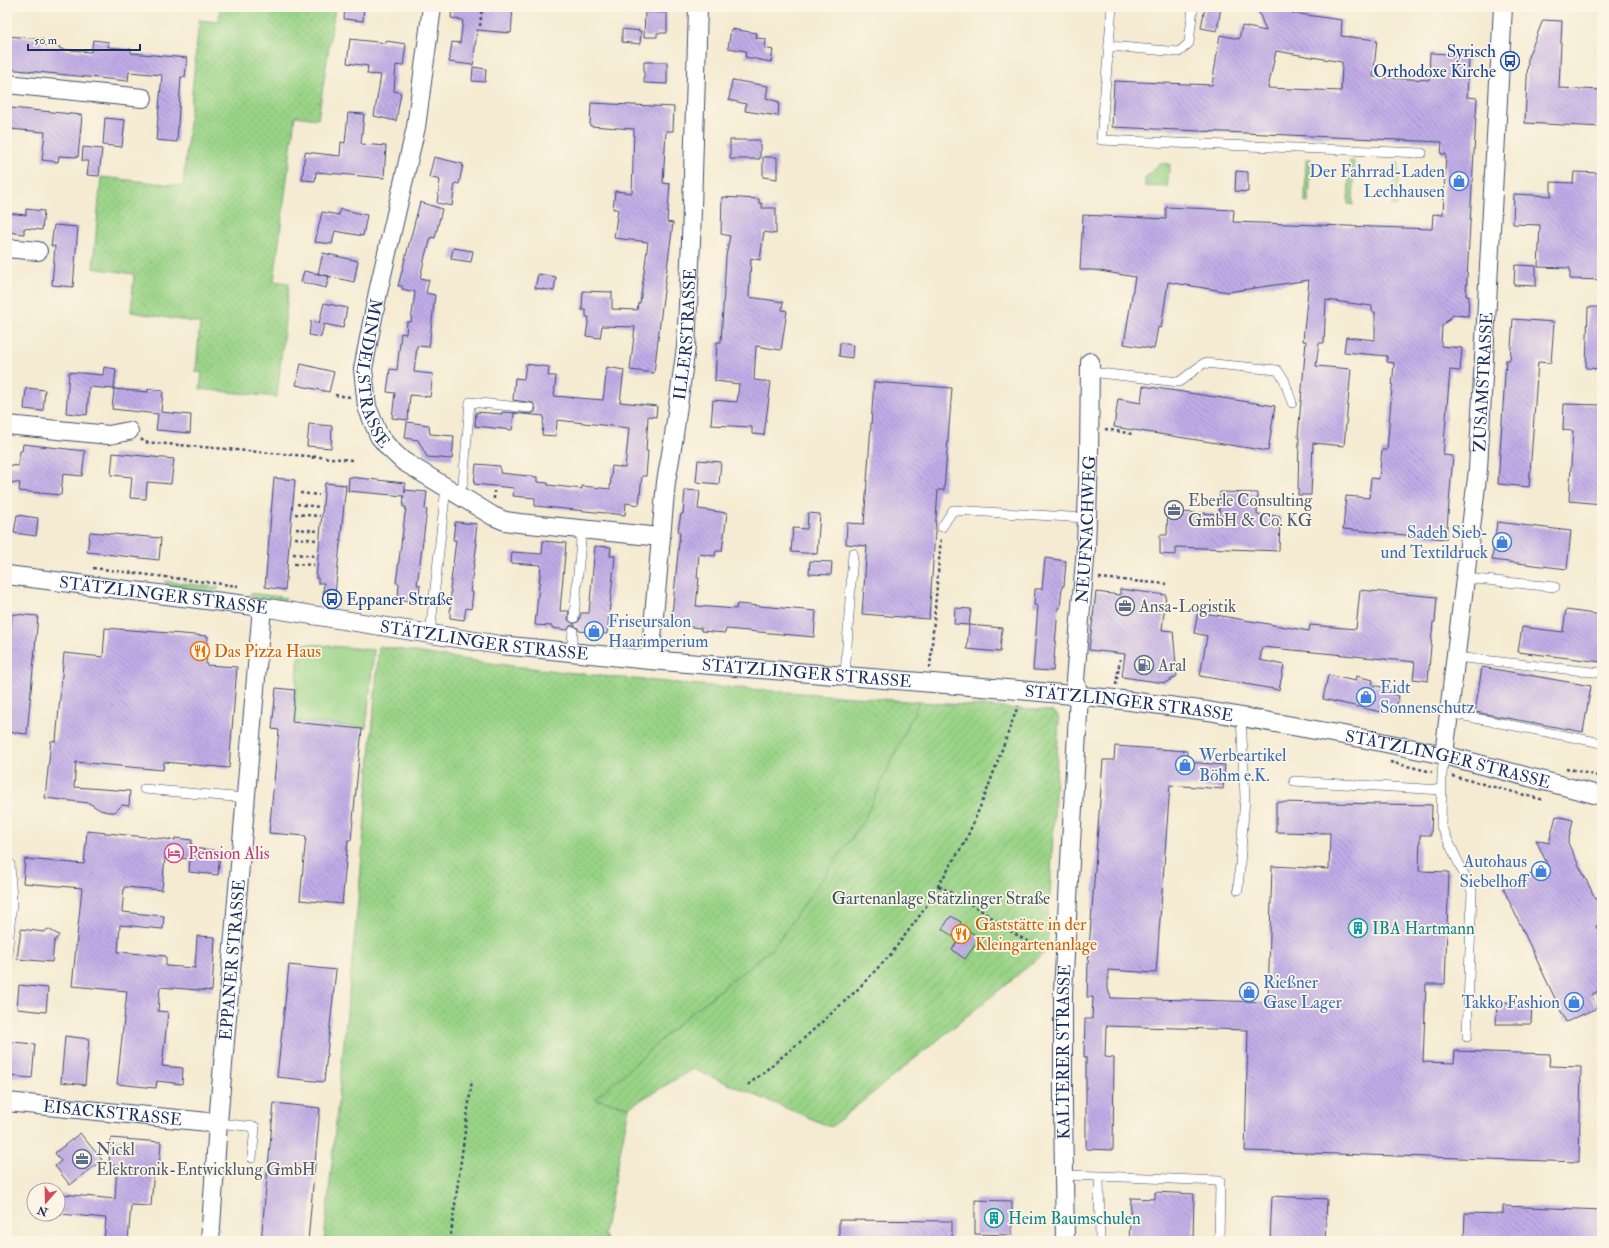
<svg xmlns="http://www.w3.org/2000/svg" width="1609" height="1248" font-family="'IM FELL Double Pica',serif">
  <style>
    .grass { fill: url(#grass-dots); stroke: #5a8172 }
    .garden { fill: url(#garden-furrows); stroke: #5a8172 }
    .pitch { fill: #99d386; stroke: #5a8172 }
    .building { fill: url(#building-back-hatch); fill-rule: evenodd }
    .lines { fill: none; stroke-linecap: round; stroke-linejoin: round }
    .service-casing { stroke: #3c4b6f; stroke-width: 10 }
    .minor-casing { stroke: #3c4b6f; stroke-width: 20 }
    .path { stroke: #3c4b6f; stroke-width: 2.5; stroke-dasharray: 3 3; stroke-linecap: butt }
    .service { stroke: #fff; stroke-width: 9 }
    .minor { stroke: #fff; stroke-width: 18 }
    .labels { text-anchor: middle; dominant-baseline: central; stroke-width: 3.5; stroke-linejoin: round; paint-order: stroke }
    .transit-label { font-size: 17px; fill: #164399; stroke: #fcf5e5; text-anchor: end }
    .shop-label { font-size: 17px; fill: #366cbe; stroke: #fcf5e5; text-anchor: end }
    .street-label { font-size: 17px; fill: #1b2f5e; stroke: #fcf5e5 }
    .service-label { font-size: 17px; fill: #4e5e75; stroke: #fcf5e5; text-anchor: start }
    .food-label { font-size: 17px; fill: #c56008; stroke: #fcf5e5; text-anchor: start }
    .hotel-label { font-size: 17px; fill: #b23c85; stroke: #fcf5e5; text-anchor: start }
    .park-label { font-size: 17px; fill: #3a5868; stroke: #fcf5e5 }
    .culture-label { font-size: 17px; fill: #0d838f; stroke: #fcf5e5; text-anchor: start }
  </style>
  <defs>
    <pattern id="grass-dots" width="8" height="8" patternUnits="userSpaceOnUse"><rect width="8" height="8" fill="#99d386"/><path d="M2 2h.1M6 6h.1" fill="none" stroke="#83b576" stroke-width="1.8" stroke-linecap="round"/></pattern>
    <pattern id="garden-furrows" width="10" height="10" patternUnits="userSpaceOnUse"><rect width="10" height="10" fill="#99d386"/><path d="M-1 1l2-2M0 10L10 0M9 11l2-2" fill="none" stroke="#83b576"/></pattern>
    <pattern id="building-back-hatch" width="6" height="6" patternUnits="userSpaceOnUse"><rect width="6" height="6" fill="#c0ace7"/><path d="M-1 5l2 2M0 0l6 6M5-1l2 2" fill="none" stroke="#9b8cbe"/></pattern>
  </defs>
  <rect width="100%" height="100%" fill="#fcf5e5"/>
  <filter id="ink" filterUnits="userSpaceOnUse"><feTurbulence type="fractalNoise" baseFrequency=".025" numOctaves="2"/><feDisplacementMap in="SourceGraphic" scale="8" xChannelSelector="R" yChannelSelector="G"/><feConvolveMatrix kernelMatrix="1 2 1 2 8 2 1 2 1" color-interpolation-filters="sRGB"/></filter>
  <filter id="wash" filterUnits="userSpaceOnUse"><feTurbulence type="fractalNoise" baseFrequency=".012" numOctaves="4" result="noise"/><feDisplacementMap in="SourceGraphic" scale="16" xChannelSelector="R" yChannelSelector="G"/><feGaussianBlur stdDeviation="0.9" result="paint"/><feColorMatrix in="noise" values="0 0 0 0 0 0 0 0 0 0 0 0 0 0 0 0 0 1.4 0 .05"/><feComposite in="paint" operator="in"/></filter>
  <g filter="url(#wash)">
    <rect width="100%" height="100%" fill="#f5ebd2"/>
    <path class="grass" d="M220,7H335L318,119L295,116L274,281L289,283L277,397L200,389L202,373L196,372L200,323L131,312L134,274L93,268L101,177L183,186L199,20L219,22Z
      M1306,159H1311L1309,203L1305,202Z
      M1350,161H1354L1353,205L1348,204Z
      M1160,163L1170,164L1167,187L1145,186V178Z
      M1394,163H1399L1397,206H1392Z
      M164,581L219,588L213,593L170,587Z
      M250,593L287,598L281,602L254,598Z
      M379,646C557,677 738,688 919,702L863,822L773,948L690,1014L596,1099L629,1107L604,1234L608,1241H324L359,892Z"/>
    <path class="garden" d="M919,702L1051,711L1057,714L1059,719L1047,951L831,1127L693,1069L629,1107L595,1099L690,1014L773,948L863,822Z"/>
    <path class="pitch" d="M300,643L374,650L366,728L293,721Z"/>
    <g id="blocks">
      <path class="building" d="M345,7H364L363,21L344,19Z
        M452,7H513L511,33L477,30L473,65L449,62L452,42L460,43L463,20L451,18Z
        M1205,7H1221L1217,31L1201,28Z
        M1257,7H1287L1292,13L1342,20L1341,36L1377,40L1373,77L1429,80L1430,53L1469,55L1467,97L1477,98L1466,296H1469L1468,316L1453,315L1442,326L1441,346L1462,348L1460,371L1450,370L1443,455L1453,456L1446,539L1343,529L1346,496L1369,498L1371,478L1379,479L1382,450H1387L1394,363L1387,362V356L1344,352L1346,337L1375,340V312H1372V306L1326,300L1324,343H1319L1316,366L1351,369L1344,446L1313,443L1311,495H1298L1299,437H1298L1306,341H1303L1309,280L1228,292L1168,282L1161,328L1158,327L1154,349L1124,344L1135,277L1094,270H1080L1083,215L1166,219V207L1234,210L1233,222L1432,229L1433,214L1443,215L1446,154H1441L1442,142L1112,127L1114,81L1212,85L1220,35L1239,39L1242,26L1266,31ZM1276,51L1342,62L1341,91L1268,88Z
        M645,12L667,13V33H657V37H644Z
        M1543,20L1562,21L1559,88L1602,90V127L1525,123L1528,57Z
        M622,29L641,31L640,44L622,42Z
        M731,29L757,33L756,38L766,39L765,48L773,50L771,62L745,57L746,51L728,48Z
        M7,36L43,39L42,45L60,47V49L91,52L93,40L109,42L108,47L131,49V53L187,58L185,77H181L177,142L156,140L162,75L129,72L128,81L7,69Z
        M350,39L386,43V41L406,44L403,66L396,65L394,91L401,93L396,121L374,116L381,75L367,74L368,66L347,63Z
        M644,62H667V84L644,83Z
        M473,67L486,69L485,82L472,81Z
        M732,80L768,86L766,98L779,102L778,116L745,111L746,104L729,100Z
        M591,103L674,107L673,131H666L663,183L670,184L667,222L673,223L662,306L654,373L630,370L635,327L602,326L600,338L586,336L589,317H586V310H582L583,291L612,292V309L637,310L638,303H640L648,242L614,238L618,209H613L615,191L632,193L634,129L590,126Z
        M11,108L82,115L78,157L59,156L58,162L42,160L45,132L9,129Z
        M348,113L364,114L361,144L386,146L384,178L316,172L315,181L302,180L305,152L340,156L341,142L345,143Z
        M105,118L125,120L122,147L103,145Z
        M730,140H760V159H730Z
        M83,147L102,149L99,176L87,175L89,161H82Z
        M434,157L463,164L459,184L455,183L452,206L437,203L440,180L429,177Z
        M763,157H777V179L763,177Z
        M1236,171L1248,172V192L1235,191Z
        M1574,172L1602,173V280L1570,279V268L1538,267L1540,225L1513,224L1514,194L1551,196V182L1573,183Z
        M722,197L759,199V203H762V208H776V234L764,232L760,260L751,258L749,297L783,302L782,310L787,311L781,350L756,346L754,380L771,382L764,435L752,434V427L711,425L713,400L737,402L739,384L715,381L717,342H721L726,256L730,236L721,234Z
        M420,202L442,209L435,238L431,237L428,249L427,248L420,278L429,280L426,293L435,295L429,347L417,346L414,372L433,374L430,397L410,395L408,420L392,418L395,393L387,392L390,369L397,370L401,333L406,334L407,322H411L415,292L402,289V286H398Z
        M26,209L44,211L42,230L24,228V234L7,232V213L26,215Z
        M340,209L367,215L363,236L335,231L332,244L315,242L322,212L339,215Z
        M54,225L78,227L73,287L52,285L55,246H51Z
        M453,248L473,251L471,262L451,259Z
        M323,253L358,261L354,282L318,274Z
        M1515,265L1536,266V286L1514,285Z
        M304,271L329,276L326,288L301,282Z
        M538,274L556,277L554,291L535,288Z
        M324,303L347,308L343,328L324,324L321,337L309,335L311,321L319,323Z
        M1588,307H1602V369L1586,368Z
        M1513,319L1554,322L1551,363L1538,362L1529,487L1498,484L1506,360H1510Z
        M840,343L853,345L852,358L839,356Z
        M301,364L334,372L329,392L296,385Z
        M526,364L549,367L548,376H556L554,396L603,400L607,367L624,370L620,402L657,406L656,417L648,416L646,451H648L646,476H642L639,505L626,503L625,515L535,506V498L513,496L514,488L474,484L476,464L500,466V473L537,477V482L548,483V485L582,489V486L610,489L612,466L625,468L629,428L557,420L556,436L542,435L544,416L514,413L512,430L475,426L476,412L502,414V412L529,414L535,412L536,408L533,403L513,400L515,378L524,379Z
        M104,367L116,369L114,389L89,387L87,415L66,413L69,372L103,375Z
        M874,382L952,388L944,490H938L929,619L862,614L867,546L846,544L847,523L864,524Z
        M1143,386L1275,406L1268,451L1114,427L1118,399L1141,403Z
        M26,388L45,390L43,411L24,409Z
        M114,389L148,392V389L163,391L161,412L191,415L190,433L156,430L158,414L112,409Z
        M1564,404L1602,405V504L1569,501L1573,431L1563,430Z
        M407,422L429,425L430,434L454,436L452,459L427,457L418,440L405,438Z
        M309,424L332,426L331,448L307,446Z
        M23,444L85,451L82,476L63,474L61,495L19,491L20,483L7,482V465L18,466L20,451H22Z
        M113,453L174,459L171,484L147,482L146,499L130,498L132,477L111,475Z
        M698,460L721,462L719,484L696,482Z
        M349,477L405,483V493V490L427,492L425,509L427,510L417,585H420L418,602L398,600L399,583H396L406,507H403L404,496L348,491Z
        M274,478L295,480L285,590L265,587Z
        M325,483L346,485L335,594L323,593L324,583H318V578H316Z
        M685,490L700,491L698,509L727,513L722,551H716L715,556L699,554L697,578H699L696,606L736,609L737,604L816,611L814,637L726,629L725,633L701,631V628L671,625L680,532L678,531L681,514H683Z
        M1220,492L1258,493L1257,515L1280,516L1279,551L1176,547V555L1160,554V535H1167L1168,503L1180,504L1179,512L1219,514Z
        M808,513L820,514L817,554L791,552L793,528L807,529Z
        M17,515L38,518L36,536L14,533Z
        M455,522L477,524L475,542L477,543L470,592H473L471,609L466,608L464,620L450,618L451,590L450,589L456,540H453Z
        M1497,522L1571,531L1567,569L1492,560Z
        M90,532L161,538L159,560L87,552Z
        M543,541L566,543L560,611H569L568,620L574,624L579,621L581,613H589L595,546L611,547L610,556H615L607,634L579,631L578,628L574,625L570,626L567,630L552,628V626L535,625L541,565L511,563L512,552L542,554Z
        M1045,558L1066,561L1064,586H1062L1060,608H1058L1053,671L1033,670L1038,606L1034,605L1035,589H1042Z
        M810,561L832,562L831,575L809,574Z
        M1120,589L1166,595L1162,630L1173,631L1177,676L1165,683L1122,677L1125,654L1089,650L1096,592L1120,595Z
        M1360,590L1437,597L1435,622H1433L1428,681L1413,679L1415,662L1262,647L1260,660L1284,665L1279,690L1200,676L1207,636L1194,633L1198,612L1309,631L1310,625L1356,629Z
        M955,608L971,609L969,625L954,624Z
        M1566,610L1602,615V662L1518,652L1522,627L1563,632Z
        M12,614L38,616L27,734L7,732V672Z
        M969,625L1002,628L1000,652L967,649Z
        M105,628L208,636L206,665L237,667L229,768L164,762L163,770L76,762L74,787L130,791L129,806L122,805L115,812H108L100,810L89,803L45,798L51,741H56L64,653L103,657Z
        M1482,667L1591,686L1583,732L1475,712Z
        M1328,675L1355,681L1356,676L1373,680L1372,685L1386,688L1385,693L1399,696L1396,710L1382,706L1381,712L1323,699Z
        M276,688L295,690L292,722L362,729L351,840H348L342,904L300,900L306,836L269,833L279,730L272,729Z
        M1115,746L1187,751L1186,762L1225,765L1223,789L1170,785L1156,973L1108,970V989L1111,998L1268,1002L1272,866L1329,869L1330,833L1276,832V802L1432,805L1431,835H1420L1419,871L1449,872L1445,984H1426L1423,1062L1454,1063L1455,1051L1550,1054L1549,1066L1581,1067L1579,1162L1245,1151L1248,1030L1106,1026L1105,1057L1114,1058L1113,1150L1086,1149V1057H1084L1085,1019H1092L1093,997H1087L1088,963L1103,760H1114Z
        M1556,816L1573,820L1568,843L1602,912V924L1596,926L1602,940V989L1591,995L1597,1008L1566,1022L1503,888L1548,866L1536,840L1549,843Z
        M87,831L175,840V838L192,840L191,853V848L220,851L218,875L189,872L190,859L165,857L162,890L124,887L122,912L164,916L163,929L120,925L118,952L166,956V966L195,968L197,936L215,937L212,991L160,987L158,1011L168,1012L162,1066L183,1068L182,1084L157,1081L156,1088L117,1084L127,991L72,986L82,888L23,883L25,859L84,864Z
        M951,916L961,922L960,925L980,938L965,959L952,950L958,940L942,929Z
        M21,929L44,932L48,929L59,935L54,942L52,962L17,959Z
        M289,965L336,970L324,1082L277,1077Z
        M19,985L48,988L46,1012L17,1009Z
        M1497,1002L1532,1003L1531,1024H1496Z
        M65,1036L89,1039L85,1085L61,1082Z
        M12,1042L35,1044L32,1078L8,1076Z
        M274,1103L320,1108L308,1241H261Z
        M80,1133L102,1160L70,1185L55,1166L61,1161L55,1153Z
        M111,1138L161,1142L159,1169H154L151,1206L131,1205L128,1241H104L106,1218L60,1214L62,1194L115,1199L117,1166L109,1165Z
        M1155,1192L1194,1194L1193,1241H1129L1131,1198L1155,1199Z
        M1272,1196L1327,1199L1325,1241H1270Z
        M975,1200L1012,1201V1235L975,1234Z
        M1503,1206L1602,1210V1241H1464L1465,1213L1503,1214Z
        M839,1220L952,1221V1241H839Z"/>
    </g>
  </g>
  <g filter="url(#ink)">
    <use href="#blocks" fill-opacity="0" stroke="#3c4b6f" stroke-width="1"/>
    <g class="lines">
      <defs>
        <path id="service" d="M1112,7L1101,140L1422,153
          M1109,46L1179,52L1189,43L1193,7
          M1090,372L1179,382L1204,363L1277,370L1284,379L1292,403
          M457,494L463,484L470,402L530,408
          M942,527L953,510L1086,518
          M1465,578L1555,587
          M574,618L582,529
          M430,634L445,496L450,489
          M571,652L573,631
          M1455,657L1602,673
          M845,676L853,553
          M1449,713L1602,743
          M1444,755L1442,774L1441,826L1472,891L1467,1037
          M1294,781L1442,790
          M144,789L245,798
          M7,863L10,864L12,903L7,956
          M1238,890L1245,798L1241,716
          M1602,996V1000
          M218,1123L255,1127L252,1158
          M1063,1175L1099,1176L1100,1241
          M1099,1176L1220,1181L1219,1241"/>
        <g id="minor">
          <path id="s1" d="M432,7L416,127L378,292L363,369L367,407L379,436L389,448L403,461L493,516L505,521L519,523L661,537"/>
          <path d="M7,84L143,98"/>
          <path d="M7,248L38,251"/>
          <path d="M7,425L109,435L129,431"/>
          <path id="s2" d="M7,575L262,607L500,645L650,660L1019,690L1114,699L1208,711L1366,739L1444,755L1602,796"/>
          <path id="s3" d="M650,660L666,482L673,442L686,347L691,241L698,7"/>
          <path id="s4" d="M1444,755L1478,469L1503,7"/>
          <path id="s5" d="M7,1102L218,1123"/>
          <path id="s6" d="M210,1241L218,1123L262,607"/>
          <path id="s7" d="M1065,1241L1063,1108V992L1079,695L1075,680L1086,547L1089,457L1090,362"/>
        </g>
      </defs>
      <use href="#service" class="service-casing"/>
      <use href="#minor" class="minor-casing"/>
      <path class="path" d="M480,26L482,8
        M335,395L350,397
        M1105,429L1132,434
        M141,439L144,442L353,460
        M313,456V462
        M300,493L319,495
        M494,499V491
        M297,504L319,507
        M295,514L320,516
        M296,529L318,531
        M295,538L317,540
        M293,554L316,556
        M294,564L314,565
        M93,568L238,586
        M1099,578L1167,584
        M930,668L941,537
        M1116,685L1120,659
        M1390,762L1432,772
        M1566,768L1602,777
        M1452,776L1544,800
        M939,886C951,893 964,900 977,908C1000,922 1022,944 1050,948
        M748,1085L800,1042L857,990L891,954L923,911L966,840L986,793L1018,706
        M450,1241L472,1080"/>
      <use href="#service" class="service"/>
      <use href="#minor" class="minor"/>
    </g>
  </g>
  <defs>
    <symbol id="bus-ring" viewBox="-11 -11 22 22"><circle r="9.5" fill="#fcf5e5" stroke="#1a4fb4" stroke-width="1.5"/><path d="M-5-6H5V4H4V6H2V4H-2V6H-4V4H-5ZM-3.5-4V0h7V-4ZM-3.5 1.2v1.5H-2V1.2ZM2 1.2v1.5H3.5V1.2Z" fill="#1a4fb4"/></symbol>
    <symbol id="shop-ring" viewBox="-11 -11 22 22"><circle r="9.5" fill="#fcf5e5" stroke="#3f7fe0" stroke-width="1.5"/><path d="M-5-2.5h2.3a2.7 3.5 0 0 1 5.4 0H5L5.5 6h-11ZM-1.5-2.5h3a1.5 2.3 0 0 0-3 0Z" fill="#3f7fe0"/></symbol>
    <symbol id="office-ring" viewBox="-11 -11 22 22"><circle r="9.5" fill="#fcf5e5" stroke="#5c6f8a" stroke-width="1.5"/><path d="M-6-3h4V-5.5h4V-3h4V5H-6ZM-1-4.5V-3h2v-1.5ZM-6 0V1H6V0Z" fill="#5c6f8a"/></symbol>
    <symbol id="restaurant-ring" viewBox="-11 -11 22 22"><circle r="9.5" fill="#fcf5e5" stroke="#e8710a" stroke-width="1.5"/><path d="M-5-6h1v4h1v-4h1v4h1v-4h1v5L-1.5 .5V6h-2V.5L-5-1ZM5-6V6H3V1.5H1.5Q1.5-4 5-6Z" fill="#e8710a"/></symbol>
    <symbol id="fuel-ring" viewBox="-11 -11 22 22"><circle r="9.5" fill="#fcf5e5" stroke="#5c6f8a" stroke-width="1.5"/><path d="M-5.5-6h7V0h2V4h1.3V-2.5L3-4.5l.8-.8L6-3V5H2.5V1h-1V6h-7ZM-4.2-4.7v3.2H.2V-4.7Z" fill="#5c6f8a"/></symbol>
    <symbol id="hotel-ring" viewBox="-11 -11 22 22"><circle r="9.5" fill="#fcf5e5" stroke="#d1479c" stroke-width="1.5"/><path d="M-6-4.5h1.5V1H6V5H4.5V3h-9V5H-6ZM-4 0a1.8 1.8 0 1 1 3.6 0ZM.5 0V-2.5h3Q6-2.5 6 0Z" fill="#d1479c"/></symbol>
    <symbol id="building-ring" viewBox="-11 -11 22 22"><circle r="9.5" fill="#fcf5e5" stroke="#0f9aa8" stroke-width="1.5"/><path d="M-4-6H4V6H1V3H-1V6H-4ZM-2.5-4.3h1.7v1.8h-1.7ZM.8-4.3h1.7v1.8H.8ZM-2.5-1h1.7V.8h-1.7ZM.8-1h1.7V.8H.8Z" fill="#0f9aa8"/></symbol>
  </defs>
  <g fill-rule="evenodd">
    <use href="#bus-ring" x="1499" y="50" width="22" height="22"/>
    <use href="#shop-ring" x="1448" y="170" width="22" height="22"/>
    <use href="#office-ring" x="1163" y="499" width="22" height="22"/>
    <use href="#shop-ring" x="1491" y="531" width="22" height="22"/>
    <use href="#bus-ring" x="321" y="588" width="22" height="22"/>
    <use href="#office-ring" x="1114" y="595" width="22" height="22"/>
    <use href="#shop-ring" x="583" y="620" width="22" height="22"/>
    <use href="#restaurant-ring" x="189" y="640" width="22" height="22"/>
    <use href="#fuel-ring" x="1133" y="654" width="22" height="22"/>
    <use href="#shop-ring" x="1355" y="686" width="22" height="22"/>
    <use href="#shop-ring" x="1174" y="754" width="22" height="22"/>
    <use href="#hotel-ring" x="163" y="842" width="22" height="22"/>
    <use href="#shop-ring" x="1530" y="860" width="22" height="22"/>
    <use href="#building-ring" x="1347" y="917" width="22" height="22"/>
    <use href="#restaurant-ring" x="950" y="923" width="22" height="22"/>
    <use href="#shop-ring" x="1238" y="981" width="22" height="22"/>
    <use href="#shop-ring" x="1563" y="991" width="22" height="22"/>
    <use href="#office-ring" x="71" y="1148" width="22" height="22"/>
    <use href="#building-ring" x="983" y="1207" width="22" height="22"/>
  </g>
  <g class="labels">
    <g class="transit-label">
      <text x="1496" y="51">Syrisch<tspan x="1496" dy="20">Orthodoxe Kirche</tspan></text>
      <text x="346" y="599" text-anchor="start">Eppaner Straße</text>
    </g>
    <g class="shop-label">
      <text x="1445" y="171">Der Fahrrad-Laden<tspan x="1445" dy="20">Lechhausen</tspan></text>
      <text x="1488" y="532">Sadeh Sieb-<tspan x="1488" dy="20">und Textildruck</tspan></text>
      <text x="608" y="621" text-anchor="start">Friseursalon<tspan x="608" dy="20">Haarimperium</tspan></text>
      <text x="1380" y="687" text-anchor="start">Eidt<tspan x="1380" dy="20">Sonnenschutz</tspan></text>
      <text x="1199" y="755" text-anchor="start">Werbeartikel<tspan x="1199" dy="20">Böhm e.K.</tspan></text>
      <text x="1527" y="861">Autohaus<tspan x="1527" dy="20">Siebelhoff</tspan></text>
      <text x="1263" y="982" text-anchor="start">Rießner<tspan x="1263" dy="20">Gase Lager</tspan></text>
      <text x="1560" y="1002">Takko Fashion</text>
    </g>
    <g class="street-label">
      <text stroke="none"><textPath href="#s3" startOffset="328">ILLERSTRASSE</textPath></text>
      <text stroke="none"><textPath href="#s1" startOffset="374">MINDELSTRASSE</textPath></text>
      <text stroke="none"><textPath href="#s4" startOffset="375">ZUSAMSTRASSE</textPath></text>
      <text stroke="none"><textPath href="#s7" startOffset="713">NEUFNACHWEG</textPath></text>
      <text stroke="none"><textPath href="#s2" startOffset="158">STÄTZLINGER STRASSE</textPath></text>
      <text stroke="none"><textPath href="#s2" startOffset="482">STÄTZLINGER STRASSE</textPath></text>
      <text stroke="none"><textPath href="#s2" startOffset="806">STÄTZLINGER STRASSE</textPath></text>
      <text stroke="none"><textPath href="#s2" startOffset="1130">STÄTZLINGER STRASSE</textPath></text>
      <text stroke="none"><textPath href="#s2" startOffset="1454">STÄTZLINGER STRASSE</textPath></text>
      <text stroke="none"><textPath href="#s6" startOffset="282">EPPANER STRASSE</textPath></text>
      <text stroke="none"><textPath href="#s7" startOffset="189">KALTERER STRASSE</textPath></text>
      <text stroke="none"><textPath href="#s5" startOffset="106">EISACKSTRASSE</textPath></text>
    </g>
    <g class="service-label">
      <text x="1188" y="500">Eberle Consulting<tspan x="1188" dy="20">GmbH &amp; Co. KG</tspan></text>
      <text x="1139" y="606">Ansa-Logistik</text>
      <text x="1158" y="665">Aral</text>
      <text x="96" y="1149">Nickl<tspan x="96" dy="20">Elektronik-Entwicklung GmbH</tspan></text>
    </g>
    <g class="food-label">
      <text x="214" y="651">Das Pizza Haus</text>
      <text x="975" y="924">Gaststätte in der<tspan x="975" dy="20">Kleingartenanlage</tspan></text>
    </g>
    <g class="hotel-label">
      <text x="188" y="853">Pension Alis</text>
    </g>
    <g class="park-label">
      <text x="941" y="898">Gartenanlage Stätzlinger Straße</text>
    </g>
    <g class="culture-label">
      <text x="1372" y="928">IBA Hartmann</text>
      <text x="1008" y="1218">Heim Baumschulen</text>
    </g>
  </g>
  <rect width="1609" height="1248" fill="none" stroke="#fcf5e5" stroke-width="24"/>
  <g transform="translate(46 1202) rotate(200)"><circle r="19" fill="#fcf5e5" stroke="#a2a6af"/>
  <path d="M0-3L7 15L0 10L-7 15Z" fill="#d1495b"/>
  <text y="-6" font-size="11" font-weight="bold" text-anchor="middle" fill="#1b2f5e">N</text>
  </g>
  <path d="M28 44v6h112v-6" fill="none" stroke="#1b2f5e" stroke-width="2"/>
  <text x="34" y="44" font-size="12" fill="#1b2f5e" stroke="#fcf5e5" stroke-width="3" paint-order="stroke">50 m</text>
</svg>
